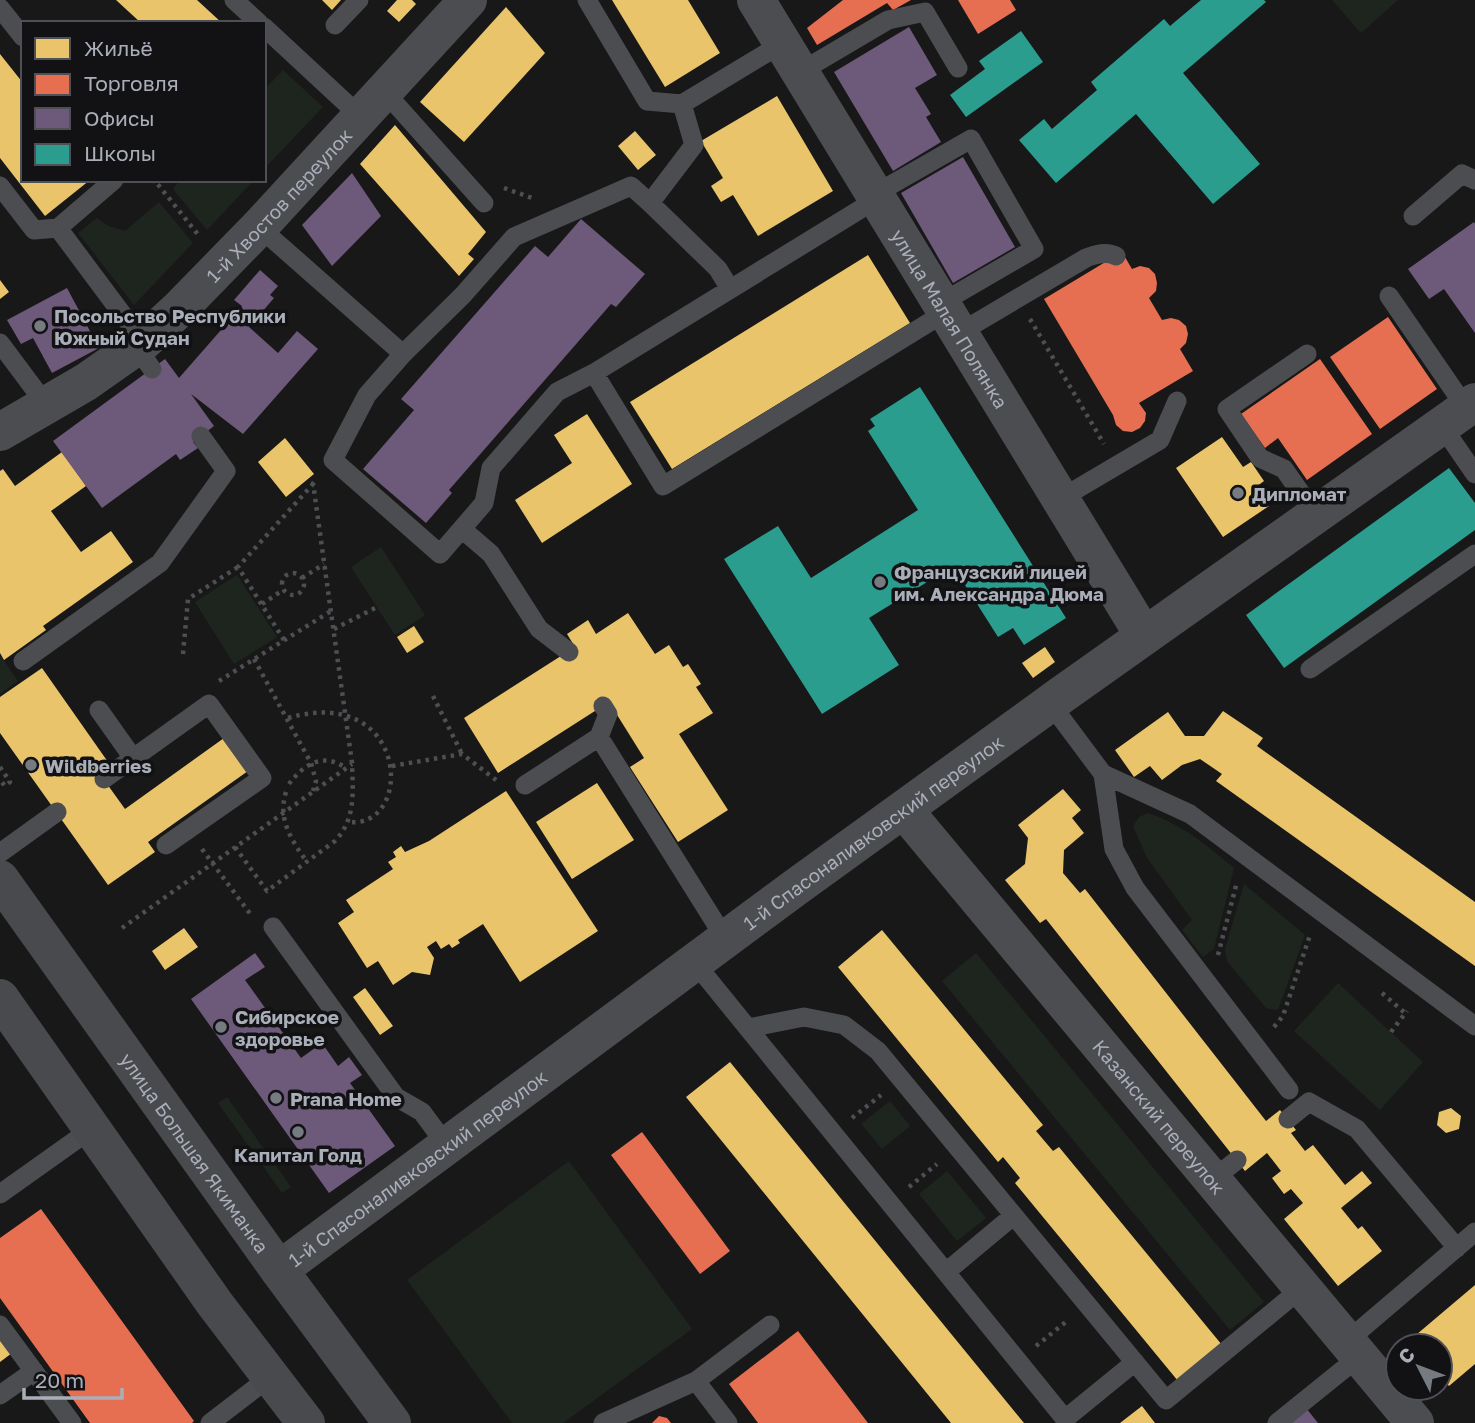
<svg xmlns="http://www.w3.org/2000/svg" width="1475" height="1423" font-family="'Golos Text',sans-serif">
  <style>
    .green { fill: #1e251f }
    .homes { fill: #e9c46a }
    .shops { fill: #e76f51 }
    .offices { fill: #6d597a }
    .schools { fill: #2a9d8f }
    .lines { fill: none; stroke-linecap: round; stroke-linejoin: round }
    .path { stroke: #4e4f53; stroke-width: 4.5; stroke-dasharray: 3.5 5; stroke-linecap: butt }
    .service { stroke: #4c4d51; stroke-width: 19 }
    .minor { stroke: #4c4d51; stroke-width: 38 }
    .primary { stroke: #494a4d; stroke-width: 38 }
    .poi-dot { fill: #767a81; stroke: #121214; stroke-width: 2.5 }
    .labels { text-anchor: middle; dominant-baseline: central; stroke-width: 7; stroke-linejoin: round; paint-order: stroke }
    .street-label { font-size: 19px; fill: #a9aeb9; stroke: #121214 }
    .poi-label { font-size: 19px; font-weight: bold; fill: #a9aeb9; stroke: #121214; text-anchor: start }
  </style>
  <rect width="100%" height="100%" fill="#181818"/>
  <path class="green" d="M1332,0H1398L1361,33Z
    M283,70L323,107L264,169V90Z
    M180,180H254L207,230L173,189Z
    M159,202L193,243L134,305L78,233L97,218L108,226L125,231Z
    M381,547L425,615L395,635L351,567Z
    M237,575L277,637L234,664L195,602Z
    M0,655L18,681L0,694Z
    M1148,813C1183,825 1205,844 1234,868L1214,949L1203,957L1182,930L1192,920L1147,858L1133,826L1139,817Z
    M1244,884L1305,935L1278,1010L1266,1008L1227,961L1225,949Z
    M976,953L1264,1302L1230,1330L942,981Z
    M1338,983L1423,1062L1380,1110L1294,1031Z
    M227,1097L291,1187L282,1193L218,1103Z
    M890,1101L910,1126L882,1149L861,1124Z
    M569,1161L692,1329L563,1423H512L407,1280Z
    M947,1171L986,1218L957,1241L919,1194Z"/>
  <path class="homes" d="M116,0H197L222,23H141Z
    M322,0H341L332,10Z
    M397,0H412L416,4L399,22L387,11Z
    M612,0H688L720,53L665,87Z
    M506,7L545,53L464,142L420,102Z
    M0,54L23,83V180H90L45,216L0,158Z
    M777,96L833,191L758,236L733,195L721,202L711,186L723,178L701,141Z
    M395,125L486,232L468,254L474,259L459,276L360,164Z
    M635,131L656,155L638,170L618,146Z
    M868,255L910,323L672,469L630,402Z
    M0,280L9,292L0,299Z
    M587,414L632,484L542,543L515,500L572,463L554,435Z
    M1222,437L1243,467L1251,462L1264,481L1256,487L1269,506L1223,537L1176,468Z
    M285,438L314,474L286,497L258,462Z
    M62,452L86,486L51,511L81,552L111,531L133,562L43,626L46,630L4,660L0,653V471L3,469L15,486Z
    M628,613L655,654L669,645L683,667L688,664L701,684L696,687L713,713L679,734L728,810L678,842L630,767L644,758L609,702L498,773L464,718L575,647L567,634L588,620L596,634Z
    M414,626L424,642L407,653L397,637Z
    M1045,647L1055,662L1033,678L1022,663Z
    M42,668L108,762L97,770L125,809L224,738L248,771L148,842L155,852L108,885L0,733V697Z
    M1223,711L1263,738L1257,746L1475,902V966L1216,781L1222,774L1200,759L1182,765L1162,780L1150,766L1134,777L1115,750L1168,712L1185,736H1204Z
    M597,783L634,840L572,879L536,822Z
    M1063,789L1081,810L1072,818L1084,833L1064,850L1063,873L1080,893L1085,889L1266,1121L1280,1110L1296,1130L1291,1133L1305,1151L1313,1145L1345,1185L1362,1171L1372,1183L1341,1208L1358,1229L1362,1226L1382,1251L1338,1286L1284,1219L1303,1203L1291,1189L1284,1194L1272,1178L1281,1171L1267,1153L1245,1171L1046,919L1040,923L1005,880L1025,864L1028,838L1018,825Z
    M506,791L598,931L520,982L483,924L458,940L460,943L452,948L449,944L441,949L436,941L427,947L434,958L430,975L412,972L393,985L378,961L367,968L338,923L354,912L346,900L393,869L388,862L396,857L393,852L401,846L405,852L429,841Z
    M184,928L198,947L165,970L152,951Z
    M882,930L1043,1125L1036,1131L1053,1151L1059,1147L1222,1345L1178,1381L1015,1183L1020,1178L1003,1157L998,1162L838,967Z
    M365,988L393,1026L380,1035L353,997Z
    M730,1062L912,1286L1024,1423H951L686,1097Z
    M1451,1108L1461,1116L1459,1129L1446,1133L1437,1125L1439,1112Z
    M1475,1285V1364L1449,1386L1440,1376V1346H1415L1410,1340Z
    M0,1338L12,1353L0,1362Z
    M1142,1406L1155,1423H1120Z"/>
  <path class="shops" d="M843,0H911L893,10L887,3L817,45L807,28Z
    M958,0H1010L1016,10L978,34Z
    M1122,252L1132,269L1140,266L1149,268L1155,274L1157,283L1156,291L1149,298L1162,320L1171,318L1179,320L1186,326L1188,334L1186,343L1180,349L1193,371L1139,403L1146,413L1145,421L1140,428L1132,432L1123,431L1116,425L1113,415L1044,299Z
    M1388,317L1437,389L1380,429L1330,357Z
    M1320,359L1372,434L1307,480L1278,438L1265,448L1241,414Z
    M642,1132L730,1251L700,1274L611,1155Z
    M41,1209L194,1421L192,1423H90L0,1298V1238Z
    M798,1331L868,1423H758L729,1384Z
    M659,1416L667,1418L671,1423H652Z"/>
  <path class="offices" d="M909,27L937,75L915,88L931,114L926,117L941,142L893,171L834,72Z
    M963,157L1015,247L953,283L901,193Z
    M352,173L381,216L332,266L302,225Z
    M581,219L645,274L616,307L611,304L449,490L452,493L426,523L363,469L414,410L401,399L535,246L548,257Z
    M1474,222L1475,224V333L1444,289L1429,299L1408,269Z
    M260,270L278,286L270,295L274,298L249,327L278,353L297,331L318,349L243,434L191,394L214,426L193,442L198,448L180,460L176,454L102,508L53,441L165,359L179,378L242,306L234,300Z
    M67,288L99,348L52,373L33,338L21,344L7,320Z
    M255,953L265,967L245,980L301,1058L322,1043L338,1066L349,1057L362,1075L350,1083L395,1146L329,1193L191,999Z
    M1306,1408L1318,1423H1288Z"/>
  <path class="schools" d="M1201,0H1264L1266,2L1183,73L1260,164L1213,204L1136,114L1056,183L1019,140L1044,119L1052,129L1097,90L1091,82L1164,19L1170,26Z
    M1021,31L1043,62L966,117L950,95L985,69L979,61Z
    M920,387L1066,618L1024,645L1013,628L998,637L953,566L869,618L899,665L822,714L724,559L778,526L811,578L918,510L868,431L875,426L870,419Z
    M1449,468L1475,503V530L1284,668L1246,615Z"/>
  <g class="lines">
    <path class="path" d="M151,180L156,182L200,237
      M504,188L535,199
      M1030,319L1104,444
      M282 584a11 11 0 1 1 22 0a11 11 0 1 1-22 0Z
      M302,578L324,564
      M262,604L283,590
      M334,629L377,607
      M284,640L238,567L313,484
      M183,654L188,599L238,567
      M254,659L311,763L316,781L313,791
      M219,681L331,611
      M433,696L462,754
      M288,718C410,683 415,830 348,822
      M392,766L462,754L500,783
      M0,767L10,782L5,786L0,780
      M289,784C304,764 323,752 346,768
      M286,792C277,819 292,841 307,862
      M235,847L267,891L335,841C356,819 353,792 352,763L313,483L317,479
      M202,849L251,915
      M122,928L352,764
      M1218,955L1237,882
      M1382,993L1405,1013
      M1274,1027L1283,1016L1310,935
      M1391,1032L1407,1011
      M852,1118L881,1095
      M909,1187L937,1164
      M1036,1346L1067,1321"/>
    <path class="service" d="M234,0L259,23
      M587,0L647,101L682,104
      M0,8L23,37
      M335,25L359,0
      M264,27L361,117
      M800,72L888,20L925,12L958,68
      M384,91L484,203
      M0,186L34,230L58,228L143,342
      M875,194L971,139L1034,249L941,303
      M877,199L594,373L663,486L946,312
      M650,203L718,269L730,289
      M1413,216L1462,174L1475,180
      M259,227L403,354
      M58,228L114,180
      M1389,296L1466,408
      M959,333L1086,258C1096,254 1106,251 1116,256
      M0,343L47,406
      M137,348L152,369
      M1307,354L1227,409L1260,458L1284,469L1316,515
      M594,373L557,392L491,468L484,503L440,554L333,460L367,395L403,354L463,295L514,237L631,186L650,203L694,145L682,104L783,43
      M1442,426L1475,474
      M1060,499L1160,440L1177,401
      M462,529L491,554L539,629L569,652
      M23,661L160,563L226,471L201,436
      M1310,669L1475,554
      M1050,703L1103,774L1190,814L1475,1026
      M603,706L608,714L599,737L726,940
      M99,710L133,758
      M1103,774L1114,849L1135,888L1289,1090
      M104,779L209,704L262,778L166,845
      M525,785L599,737
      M0,853L57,812
      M273,927L396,1097L422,1112L447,1146
      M695,963L1065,1419L1135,1362
      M748,1028L804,1017L844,1025L878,1051L1166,1400L1302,1288
      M1288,1119L1309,1102L1357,1129L1457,1248
      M1212,1180L1237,1160
      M0,1194L90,1130
      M946,1272L1013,1216
      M0,1325L72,1423
      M1346,1342L1475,1232
      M0,1395L34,1371
      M210,1423L270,1377
      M603,1423L696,1381
      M728,1423L696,1381L770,1325
      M1277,1423L1360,1356"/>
    <g class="minor">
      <path id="s1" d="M756,0L1144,636"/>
      <path id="s2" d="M0,432L86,382L143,342L179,309L259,227L468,0"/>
      <path id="s3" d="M904,810L1415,1423"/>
      <path id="s4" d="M279,1270L796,887L1060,696L1475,402"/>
    </g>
    <g class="primary">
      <path id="s5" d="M0,879L279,1270L392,1423"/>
      <path d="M0,998L215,1304L306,1423"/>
    </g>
  </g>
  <g class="poi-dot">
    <circle cx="40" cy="326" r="7"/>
    <circle cx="1238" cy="493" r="7"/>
    <circle cx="880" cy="582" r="7"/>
    <circle cx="31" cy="765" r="7"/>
    <circle cx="221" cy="1027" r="7"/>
    <circle cx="276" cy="1098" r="7"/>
    <circle cx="298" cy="1132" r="7"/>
  </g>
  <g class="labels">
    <g class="street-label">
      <text stroke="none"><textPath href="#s2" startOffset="362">1-й Хвостов переулок</textPath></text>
      <text stroke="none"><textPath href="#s1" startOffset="373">улица Малая Полянка</textPath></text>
      <text stroke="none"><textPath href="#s4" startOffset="738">1-й Спасоналивковский переулок</textPath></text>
      <text stroke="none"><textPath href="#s3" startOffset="399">Казанский переулок</textPath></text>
      <text stroke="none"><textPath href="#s5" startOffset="336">улица Большая Якиманка</textPath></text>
      <text stroke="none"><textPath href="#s4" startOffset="172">1-й Спасоналивковский переулок</textPath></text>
    </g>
    <g class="poi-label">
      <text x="54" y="315">Посольство Республики<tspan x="54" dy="22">Южный Судан</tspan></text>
      <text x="1252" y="493">Дипломат</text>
      <text x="894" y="571">Французский лицей<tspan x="894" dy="22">им. Александра Дюма</tspan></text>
      <text x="45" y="765">Wildberries</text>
      <text x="235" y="1016">Сибирское<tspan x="235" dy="22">здоровье</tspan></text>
      <text x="290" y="1098">Prana Home</text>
      <text x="298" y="1154" text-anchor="middle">Капитал Голд</text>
    </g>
  </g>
  <rect x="21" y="21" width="245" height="161" fill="#121214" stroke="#4e5056" stroke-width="2"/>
  <rect x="35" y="38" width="35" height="21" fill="#e9c46a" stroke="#4e5056" stroke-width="2"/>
  <text x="84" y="56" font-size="21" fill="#a9aeb9">Жильё</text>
  <rect x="35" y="74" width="35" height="21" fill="#e76f51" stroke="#4e5056" stroke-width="2"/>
  <text x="84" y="91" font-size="21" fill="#a9aeb9">Торговля</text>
  <rect x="35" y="108" width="35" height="21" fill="#6d597a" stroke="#4e5056" stroke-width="2"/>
  <text x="84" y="126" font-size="21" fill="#a9aeb9">Офисы</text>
  <rect x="35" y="144" width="35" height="21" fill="#2a9d8f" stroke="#4e5056" stroke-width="2"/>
  <text x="84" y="161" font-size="21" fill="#a9aeb9">Школы</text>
  <g transform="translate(1419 1367) rotate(312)"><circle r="33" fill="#121214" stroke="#4e5056" stroke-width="2"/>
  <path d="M0-5L12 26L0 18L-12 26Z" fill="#767a81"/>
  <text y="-10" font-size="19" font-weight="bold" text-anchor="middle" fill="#a9aeb9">С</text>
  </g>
  <path d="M24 1388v10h98v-10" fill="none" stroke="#a9aeb9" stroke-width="3.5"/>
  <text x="35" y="1388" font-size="21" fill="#a9aeb9" stroke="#121214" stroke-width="5" paint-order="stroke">20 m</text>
</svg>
